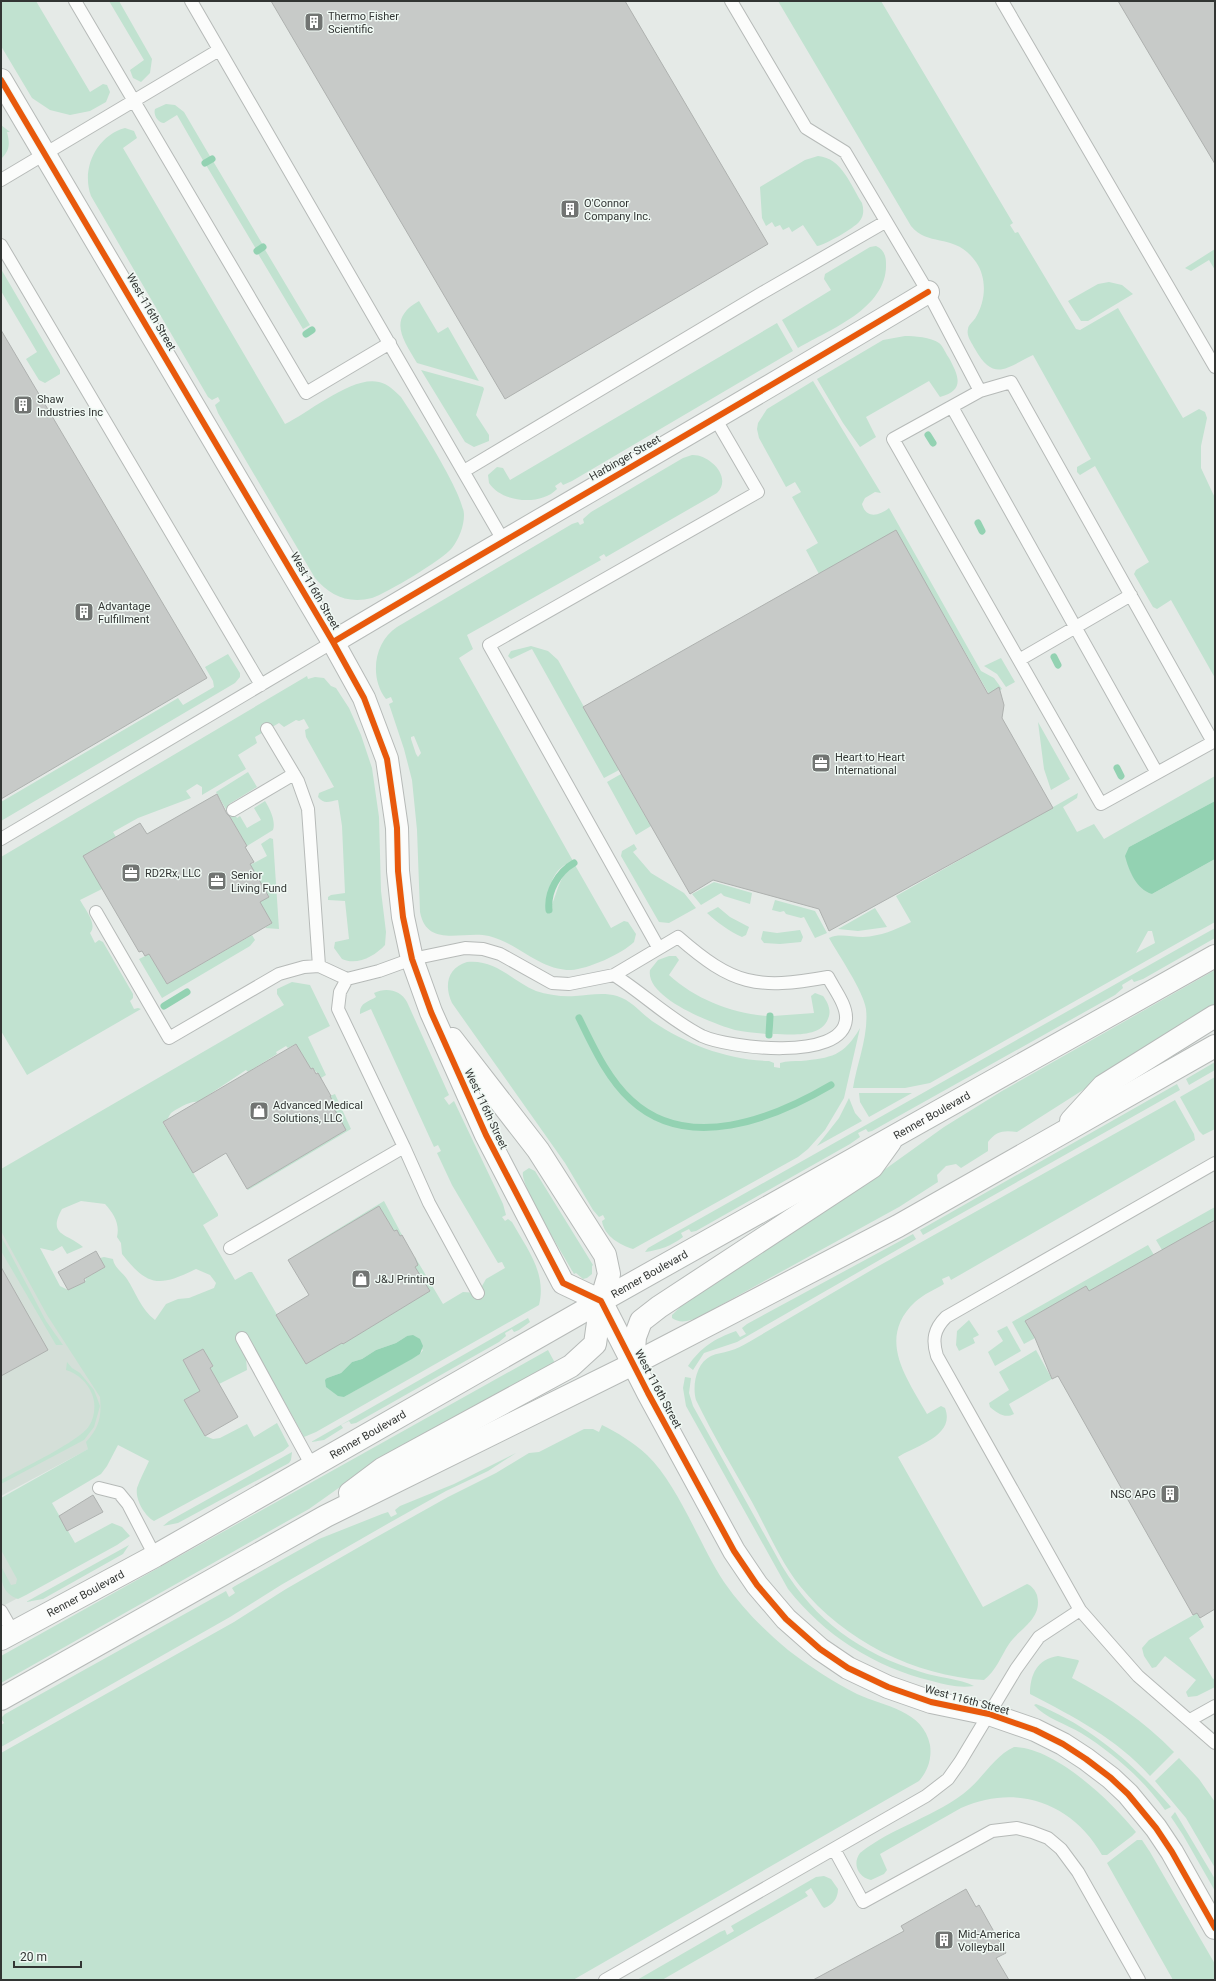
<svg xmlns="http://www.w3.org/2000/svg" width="1216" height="1981" font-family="Roboto,sans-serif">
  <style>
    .built { fill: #d4dfd8 }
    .green { fill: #c1e2d0; fill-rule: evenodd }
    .water { fill: #93d2b2 }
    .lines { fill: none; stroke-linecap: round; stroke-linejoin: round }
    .stream { stroke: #93d2b2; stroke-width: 7 }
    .building { fill: #c7cac8; stroke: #aeb1af }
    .lane-casing { stroke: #b6bab8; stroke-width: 14 }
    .street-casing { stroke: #b6bab8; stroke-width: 24 }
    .secondary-casing { stroke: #b6bab8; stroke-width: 24 }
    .lane { stroke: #fbfcfb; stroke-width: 12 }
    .street { stroke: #fbfcfb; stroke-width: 22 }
    .secondary { stroke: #fbfcfb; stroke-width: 22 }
    .cycleway-casing { stroke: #f0f9f4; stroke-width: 8 }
    .cycleway { stroke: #e8590c; stroke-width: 6 }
    .labels { text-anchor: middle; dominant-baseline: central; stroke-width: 3; stroke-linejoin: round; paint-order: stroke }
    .poi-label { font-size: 11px; fill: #323533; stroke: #f0f9f4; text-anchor: start }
    .street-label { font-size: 11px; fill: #323533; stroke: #f0f9f4 }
  </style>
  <rect width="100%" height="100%" fill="#e5eae7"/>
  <path class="built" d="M1,1224L122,1431L1,1496Z
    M1,1533L33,1590L1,1607Z"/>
  <path class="green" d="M1,1H36L90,92L103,84L107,85L110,92L106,102L90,111L70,115L50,110L32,98L1,46Z
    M109,1H119L152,59L150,73L141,82L133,78L130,70L144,60Z
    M778,1H881L1013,223L1010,225L1015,233L1018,232L1076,329L1080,330L1118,308L1183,418L1199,409L1205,412L1207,418L1201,446V468L1215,498V678L1171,600L1157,609L1153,607L1134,574L1136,570L1149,562L1095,466L1080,475L1077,472V467L1091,459L1033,355C1007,367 994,383 975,349C972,343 966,336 968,329C968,325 974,321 976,317C986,300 987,278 976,262C955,232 929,248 911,226Z
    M166,104L175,105L184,112L211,158L204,162L177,115L164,123C158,123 153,115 155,109Z
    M1,125L10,132H7C10,144 10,150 1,159Z
    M125,128L134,131L137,138L123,148L285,424C308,413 353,375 379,382C388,384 395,391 401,397C415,418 464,494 464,515C464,526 459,539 452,548C442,560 387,593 372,598C367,599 362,600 357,600C340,600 326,591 315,578L218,413L215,405L220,401L218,397L212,400L208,397L91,196C81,169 96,136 125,128Z
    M818,156C842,158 851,186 862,203C864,210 864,216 859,222C854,228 825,245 817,246L803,225L792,232L789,227L783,230L780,225L775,227L772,222L766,226L762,218L760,187L805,160Z
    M213,161L263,245L256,249L206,165Z
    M876,246C883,249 886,255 886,263C888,308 831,329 798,348L782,320L831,290L824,279L825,274L870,247Z
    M264,248L310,325L303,329L257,252Z
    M1215,249V270L1209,260L1191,271L1185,268Z
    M1,269L60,370V374L45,383L39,380L26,359L37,352L1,291Z
    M1109,282L1122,285L1133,294L1088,321H1081L1068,301L1098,284Z
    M419,301L438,333L448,327L479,381L417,363C403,339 387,319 419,301Z
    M777,323L793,351L572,481L563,485L561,482L555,486L557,489C541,506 502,503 489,483L488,475L497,467L503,468L510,480Z
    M905,336C914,336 931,337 939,343C943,346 946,354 949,358C958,375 966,390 940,397L929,381L866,417L876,437L860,447L843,423L817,379L883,340Z
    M421,370L483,387L484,389L476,415L489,435V441L474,447L465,442Z
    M813,381L881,493L875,492L865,498L862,504C866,519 879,516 889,508L981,671L994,678L1002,689L990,696L896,531L819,574L806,550L818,543L792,497L801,492L795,482L786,487L759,438L757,429L758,423L767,409Z
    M692,455C709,454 733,477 717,493L606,557L604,554L599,557L601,560L467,635L473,649L459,658L573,861C570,863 565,864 562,867C552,874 546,895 546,907L548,910L550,909C558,893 558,875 575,865L611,928L624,921L628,922L636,934L634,942C622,954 588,969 571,970C539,970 520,944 489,936C464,930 427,949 420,912L417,830L412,780L404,749L389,704L393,702L391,697L386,699C369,677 374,642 397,627L572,524L578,522L580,525L584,523L583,519L591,512L683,458ZM414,736L421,753L418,757L416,754L411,739V737Z
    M531,646L548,651L558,660L619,770L604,778L532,649L511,659L508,656L511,651Z
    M228,654L240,673V677L235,683L1,821V802L178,698L183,705L214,687L213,681L205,667Z
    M1001,658L1015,682L1006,687L997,674L984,666Z
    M307,676L308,679L315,677L324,678L331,686L336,688L349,708L361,735L372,768L379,817L381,891L386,932L385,945C375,956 357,966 342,959L334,948L335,942L349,939L345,901L328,900V897L331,895L345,893L342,826L338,800C330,801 324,805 318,797L319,793L334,787L306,737L305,730L309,728L304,719L299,721L296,720L284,727L279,723L255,737L257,743L238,755L246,769L202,795V787L197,784L186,791L191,798L138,818L113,832L116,837L102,889L80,900C85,909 98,925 90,933L95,943L99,940L103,942L133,994V998L130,1001L134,1009L138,1008L141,1009L27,1075L1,1031V857Z
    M1038,722L1070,779L1051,790L1044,769Z
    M248,772L257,787L229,804L237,818L240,816L247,828L261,820L254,808L265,801C270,809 276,821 273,830L247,846L216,792Z
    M621,774L651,826L636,835L607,782Z
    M1215,776V801L1129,847C1127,876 1132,876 1152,894L1215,859V922L930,1083L905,1088H853C857,1063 869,1035 866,1009C863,990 839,956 829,938C839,933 851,937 863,937C881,936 895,930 911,922L896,896L1078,793L1077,798L1063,807L1077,832L1094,824L1104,839ZM1148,931H1152L1155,943L1136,953Z
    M270,838L273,839L279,929L265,928L272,923L260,902L269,896L250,865L267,856L261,844Z
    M634,844L637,849L633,852L651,873L684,893L696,908L669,923L659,922L621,856L622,851Z
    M714,882L752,893L750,904L724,896L721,893L701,905L692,894Z
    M775,900L815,911L827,933L815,938L804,917L801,918L786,914L784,911L780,912L772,910Z
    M718,907L730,917L749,927L746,935L742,937C729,931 718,923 707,913Z
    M875,908L887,927L858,931L838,929Z
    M1215,928V938L1143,979L1134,982L1132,979L1122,985L1123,988L1115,995L872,1131L868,1132L866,1129L858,1133L860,1137L850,1144L696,1231L691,1232L689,1229L681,1233L683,1237C671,1246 660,1250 645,1252L648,1248Z
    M800,930L803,937L801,942L780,944L764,943L761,939L763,931L777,933Z
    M252,935L255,940L250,946L162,998L139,959L149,954L167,984Z
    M669,956H676L679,960L669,975C695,999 731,1013 767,1016L766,1034C756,1033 745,1032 735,1030C714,1024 645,998 650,970L658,960Z
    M467,962C496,959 512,981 536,991C548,995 563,997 575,996C590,995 603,992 617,996C631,1000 641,1013 652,1021C686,1044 727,1060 769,1061L774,1063V1067L780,1068V1063C787,1061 794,1061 801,1061C831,1058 844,1056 860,1028L844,1098L825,1130L808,1149L798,1157L633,1249C620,1245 604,1236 602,1221L605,1219L603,1215L599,1217L593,1210L565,1163L452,1003C444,986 447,968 467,962Z
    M1215,970V1006L1017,1132C1004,1130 996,1131 988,1142V1151L961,1168L956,1164L946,1166L937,1175L938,1182L899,1207L699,1317C690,1321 680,1324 672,1318V1315L683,1304L884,1170L944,1127L1002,1091Z
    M292,982L310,985L330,1026L308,1037L326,1075L321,1078L313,1068L311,1069L296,1044L288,1048L286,1046L276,1052L277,1054L248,1072L246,1070L198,1102C192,1100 176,1109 171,1113C168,1117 168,1120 163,1123L218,1214V1216L203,1225L235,1280L249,1272H252L306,1364L342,1343L343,1344L430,1291L415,1267V1257L443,1304L463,1292L478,1293L486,1279L505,1268L502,1262L498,1263L452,1185L437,1153L441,1151L438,1145L434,1147L371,1009L360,1014C359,1003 368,1002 376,997L374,993C386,987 401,990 407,1002L449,1095L444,1098L449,1105L454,1101L503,1204L506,1215L502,1217L505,1221L508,1219L512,1222C527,1249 547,1273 539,1305L316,1432L304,1437L258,1354L246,1358L247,1370L219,1384L210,1368L213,1366L203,1349L183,1360L200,1391L184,1400L205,1436L213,1439L220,1438L247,1424L254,1437L277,1423L289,1446L283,1451L154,1521C145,1516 135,1500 137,1488C140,1479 145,1470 149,1461L118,1445L107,1466L101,1474L52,1503L75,1543L112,1523L122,1527L130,1536L117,1545L26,1595L18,1599C2,1593 1,1581 1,1566L11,1585L16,1584L17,1579L1,1550V1498L88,1449L86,1442C99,1428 102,1416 100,1397L47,1315L1,1231V1169L284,1005L277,994V989ZM81,1201L105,1204C114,1214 120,1224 117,1237L121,1243L122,1254C148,1287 159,1287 196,1269L210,1275L216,1283L214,1288L189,1298L178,1299L166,1304L155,1320C141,1309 136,1293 127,1279C122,1272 114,1267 113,1259L104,1257L100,1258L105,1267L86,1278L85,1282L68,1290L60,1286L40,1248L53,1251L62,1246L67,1254L83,1247C67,1233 47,1236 62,1209ZM407,1336L423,1350L420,1354L349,1394L344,1397L327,1378L341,1373L352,1362L362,1359L376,1350L396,1343Z
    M815,993L823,996C827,1001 831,1009 829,1016C823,1039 790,1034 773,1034V1016L814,1013L811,996Z
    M1215,1062V1070L1189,1085L1186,1079Z
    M1215,1077V1129L1203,1135L1199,1131L1180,1097Z
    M1177,1084L1180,1090L923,1235L920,1230Z
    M859,1093H912L869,1117L860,1102Z
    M335,1094L351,1129L248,1190L247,1189L346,1130L331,1103L333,1102L330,1096Z
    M849,1098L855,1113L862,1121L817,1146L839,1118Z
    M1175,1100L1194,1134L1195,1140L951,1280L949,1276L942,1279L944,1284C934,1290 924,1294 915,1302C876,1339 907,1378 927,1414L941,1406L945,1408C956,1436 915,1446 898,1457L983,1607L1027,1584C1032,1586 1035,1590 1037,1595C1043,1619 1020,1628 1009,1644C1001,1656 996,1671 984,1680C915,1676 844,1641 800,1586C780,1561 767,1529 752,1502C733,1468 713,1435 696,1400C692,1386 696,1363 711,1356C717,1353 723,1353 729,1351C737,1349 743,1345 749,1342L875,1268Z
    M529,1168L535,1171L593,1265L592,1266V1274L587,1278L583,1279L576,1273L574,1274C566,1259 519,1184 523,1172Z
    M384,1201L402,1235L400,1236L397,1230L394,1231L379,1206L289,1259Z
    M1215,1207V1220L1162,1250L1156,1240Z
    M913,1234L916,1239L737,1342L704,1353L693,1370L688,1366C701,1347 714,1339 736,1331L740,1337L746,1334L742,1328L747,1324Z
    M1,1236L46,1321L63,1345H56L1,1251Z
    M1148,1245L1154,1255L1089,1291L1086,1287L1025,1321L1035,1338L1024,1344L1012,1322Z
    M528,1318L530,1322L519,1330L514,1332L512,1329L505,1333L506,1336L499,1342L356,1423L351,1424L349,1421L341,1425L343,1428L324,1440L311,1442Z
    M969,1320L979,1335L973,1338L975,1343L959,1351L956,1345L957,1331Z
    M1007,1326L1021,1351L995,1366L988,1352L1003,1341L997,1331Z
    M548,1350L555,1363L357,1475L309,1509L284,1523L1,1683V1656Z
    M1036,1350L1052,1379L1009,1404L1014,1414C1005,1419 997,1413 990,1407L989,1403L1009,1390L999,1372Z
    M67,1362L72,1368L80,1373L94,1390L100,1406L94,1427L84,1440L1,1484V1480C19,1470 80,1441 89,1426C95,1417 96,1404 92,1394C88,1383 77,1373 66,1370Z
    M685,1377L691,1378L689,1393L693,1406L782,1566C815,1621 860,1653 921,1672C938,1678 958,1678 974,1686C959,1688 946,1685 932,1681C874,1667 824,1635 788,1589L686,1406L683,1388Z
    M602,1425C618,1433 633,1442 647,1455C679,1486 699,1544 724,1582C742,1608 764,1630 788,1650C809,1666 833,1682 857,1694C885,1707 923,1710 930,1745C932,1758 928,1771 919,1781L573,1980H1V1753L234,1622L286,1589L373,1539L448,1497L496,1473L529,1453L539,1452L584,1429H593L599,1432Z
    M292,1452L291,1460L289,1463L178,1523L163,1526L169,1521Z
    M516,1453L488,1471L446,1491L389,1523L281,1585L230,1617L1,1747V1725L4,1723L1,1718L5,1714L226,1591L229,1597L235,1593L232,1588L235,1586L319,1539L382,1514L388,1512L391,1517L397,1514L395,1510L400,1506L454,1484Z
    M129,1545L123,1554L43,1599L26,1602Z
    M1197,1613L1204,1627L1189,1638L1213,1679L1215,1678V1687L1197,1696L1188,1697L1186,1692L1196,1680L1165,1656L1156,1667L1152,1668L1144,1656L1142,1648L1149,1640Z
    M1058,1656L1078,1660L1079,1661L1072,1678C1110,1698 1144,1721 1174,1752L1150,1776C1116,1738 1074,1717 1030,1694C1030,1675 1037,1659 1058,1656Z
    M1036,1704C1090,1726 1133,1763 1171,1807L1165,1810C1143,1779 1113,1753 1081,1733C1066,1724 1045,1718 1034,1705Z
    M1014,1747C1056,1748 1111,1801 1136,1832L1132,1836L1107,1855H1102C1072,1803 1017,1783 961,1808L880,1854L887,1870L884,1874L871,1880C858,1877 852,1864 860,1853C892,1827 938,1816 969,1789C984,1776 996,1755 1014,1747Z
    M1179,1758L1199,1779L1215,1802V1868L1186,1818L1155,1781Z
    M1175,1812L1215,1879V1891L1183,1835L1171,1817Z
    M1137,1840H1142L1150,1852L1215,1964V1980H1173L1107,1863Z
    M824,1876L831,1879L838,1889C838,1898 833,1905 824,1908L822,1906L811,1888L805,1892L808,1896L662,1980H637L720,1932L725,1930L727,1935L734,1931L731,1926L816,1877Z"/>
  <path class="water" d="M1215,801V859L1152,894C1136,889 1129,871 1125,856L1129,847Z
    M413,1335L420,1339L423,1346L420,1354L412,1359L344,1397L338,1396L326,1387L325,1380L327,1378L341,1373L352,1362L362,1359L376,1350L396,1343L407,1336Z"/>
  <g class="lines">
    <path class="stream" d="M205,163L212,159
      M257,251L263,247
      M306,334L312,330
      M928,435L933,443
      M978,523L982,531
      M1054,657L1058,665
      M1117,768L1121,776
      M549,910C547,892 558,872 574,863
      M164,1006L187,992
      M579,1018C593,1046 607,1078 631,1100C688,1153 773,1119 831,1085
      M769,1035L770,1016"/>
  </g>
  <path class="building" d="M271,1H625L768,244L505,399Z
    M1118,1H1215V164L1163,77Z
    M1,330L207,678L1,799Z
    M896,530L988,694L999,687L1004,705L1002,718L1053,808L829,931L819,909L713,880L690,894L583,707Z
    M217,794L227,814L230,817L247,846L245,847L254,862L250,864L269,897L260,902L272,923L167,984L149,954L145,956L142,951L139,952L83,856L140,823L147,834Z
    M296,1044L311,1069L313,1068L316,1074L318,1073L331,1096H330L333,1102L331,1103L346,1130L247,1189L226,1153L193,1173L163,1122Z
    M379,1206L394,1231L397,1230L400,1236L402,1235L415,1258L418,1265L415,1267L430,1291L343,1344L342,1343L306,1364L276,1315L309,1295L288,1260Z
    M1215,1220V1609L1200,1618L1197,1613L1193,1615L1058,1376L1052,1379L1035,1338L1025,1321L1086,1286L1089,1291Z
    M96,1251L105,1267L84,1279L85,1282L68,1290L58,1272Z
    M1,1267L48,1350L1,1376Z
    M203,1349L213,1366L210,1368L238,1417L205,1436L184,1400L200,1391L183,1360Z
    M93,1495L103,1512L67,1531L59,1516Z
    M966,1889L976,1907L979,1905L1006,1953L996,1958L1009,1980H813L904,1931L901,1926Z"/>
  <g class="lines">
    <defs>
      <path id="lane" d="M75,1L306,393L390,343
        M191,1L503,540
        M731,1L806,128L845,152L928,292L980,391L1011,382L1213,742L1101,804L893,439L980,391
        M1002,1L1215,367
        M1,180L219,50
        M1,245L261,685
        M952,407L1157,773
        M464,471L762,293L885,222
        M1019,660L1131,595
        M267,729L298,781L308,809L319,966
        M233,810L294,774
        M1,839L333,642
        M96,912L169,1038L279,974L304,967L319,966L347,979L379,971L412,959L465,948L483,949L500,954L552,983L569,984L614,975L678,937C733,985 756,990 828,977C834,989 847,1005 846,1019C843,1062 728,1048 702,1036C670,1020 644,994 614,975
        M658,947L489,645L758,492L715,418
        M347,979L340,992L338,1009L404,1147L429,1203L478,1293
        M1215,1163L946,1317C934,1329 932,1340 937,1356L1080,1610L1138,1676L1215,1743
        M230,1248L404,1147
        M242,1338L312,1466
        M99,1488L119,1493L128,1504L155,1556
        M1,1611L13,1632
        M1190,1720L1215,1706
        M834,1849L863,1902L992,1831L1017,1828L1032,1832L1048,1838L1061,1849L1078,1872L1139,1980
        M605,1980L926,1796L948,1779L960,1762L1016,1669L1039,1637L1080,1610"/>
      <path id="street" d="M1,80L333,642L364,698L387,759L397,828L398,871L403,917L412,959L431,1012L486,1135L563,1283L601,1301L648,1393L734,1551L757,1585L786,1619L820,1649L848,1668L888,1687L931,1702L989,1714L1035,1730L1063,1744L1086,1759L1111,1778L1128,1794L1156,1828L1172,1852L1215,1928
        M333,642C531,524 730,411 928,292
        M452,1039L538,1150L605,1255L609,1274L601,1301"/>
      <g id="secondary">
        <path d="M1071,1121L1103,1086L1215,1016"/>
        <path d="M633,1364L635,1337L641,1321L659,1307L872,1167L890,1142"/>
        <path d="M350,1493L382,1469L571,1366L595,1344L601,1301"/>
        <path id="s1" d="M1,1639L155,1556L601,1301L1215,956"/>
        <path d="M1,1699L326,1516L633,1364L898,1226L1215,1046"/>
      </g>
    </defs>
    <use href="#lane" class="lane-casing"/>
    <use href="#street" class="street-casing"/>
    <use href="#secondary" class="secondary-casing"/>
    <use href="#lane" class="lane"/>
    <use href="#street" class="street"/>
    <use href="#secondary" class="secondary"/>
    <defs>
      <path id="cycleway" d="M1,80L333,642L364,698L387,759L397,828L398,871L403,917L412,959L431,1012L486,1135L563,1283L601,1301L648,1393L734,1551L757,1585L786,1619L820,1649L848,1668L888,1687L931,1702L989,1714L1035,1730L1063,1744L1086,1759L1111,1778L1128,1794L1156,1828L1172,1852L1215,1928
        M333,642C531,524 730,411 928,292"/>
    </defs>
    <use href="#cycleway" class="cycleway-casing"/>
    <use href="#cycleway" class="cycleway"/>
  </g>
  <defs>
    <symbol id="building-square" viewBox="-11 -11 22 22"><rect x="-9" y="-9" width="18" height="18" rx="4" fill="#717472" stroke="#f0f9f4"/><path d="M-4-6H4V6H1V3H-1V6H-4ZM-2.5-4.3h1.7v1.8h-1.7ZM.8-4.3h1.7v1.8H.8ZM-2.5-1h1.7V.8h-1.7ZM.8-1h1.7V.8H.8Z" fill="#fff"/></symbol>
    <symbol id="office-square" viewBox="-11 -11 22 22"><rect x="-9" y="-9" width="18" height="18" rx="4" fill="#717472" stroke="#f0f9f4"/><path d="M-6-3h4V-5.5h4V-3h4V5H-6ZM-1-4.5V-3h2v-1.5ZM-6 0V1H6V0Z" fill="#fff"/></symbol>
    <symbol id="shop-square" viewBox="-11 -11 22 22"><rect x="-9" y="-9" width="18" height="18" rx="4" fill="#717472" stroke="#f0f9f4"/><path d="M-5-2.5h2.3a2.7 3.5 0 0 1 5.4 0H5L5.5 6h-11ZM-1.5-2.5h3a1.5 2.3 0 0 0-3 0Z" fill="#fff"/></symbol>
  </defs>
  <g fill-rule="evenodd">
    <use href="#building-square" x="303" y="11" width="22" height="22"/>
    <use href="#building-square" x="559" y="198" width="22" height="22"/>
    <use href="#building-square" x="12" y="394" width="22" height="22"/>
    <use href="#building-square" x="73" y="601" width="22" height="22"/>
    <use href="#office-square" x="810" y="752" width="22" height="22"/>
    <use href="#office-square" x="120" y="862" width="22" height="22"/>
    <use href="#office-square" x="206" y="870" width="22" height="22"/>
    <use href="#shop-square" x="248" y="1100" width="22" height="22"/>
    <use href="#shop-square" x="350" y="1268" width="22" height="22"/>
    <use href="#building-square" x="1159" y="1483" width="22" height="22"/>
    <use href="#building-square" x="933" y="1929" width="22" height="22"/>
  </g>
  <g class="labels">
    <g class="poi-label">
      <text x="328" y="16">Thermo Fisher<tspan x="328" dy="13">Scientific</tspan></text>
      <text x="584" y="203">O'Connor<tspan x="584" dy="13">Company Inc.</tspan></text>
      <text x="37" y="399">Shaw<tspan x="37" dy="13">Industries Inc</tspan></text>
      <text x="98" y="606">Advantage<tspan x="98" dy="13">Fulfillment</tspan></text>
      <text x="835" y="757">Heart to Heart<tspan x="835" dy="13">International</tspan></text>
      <text x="145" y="873">RD2Rx, LLC</text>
      <text x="231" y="875">Senior<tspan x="231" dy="13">Living Fund</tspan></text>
      <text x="273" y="1105">Advanced Medical<tspan x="273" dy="13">Solutions, LLC</tspan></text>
      <text x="375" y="1279">J&amp;J Printing</text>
      <text x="1156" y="1494" text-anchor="end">NSC APG</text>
      <text x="958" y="1934">Mid-America<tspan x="958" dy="13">Volleyball</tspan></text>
    </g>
    <g class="street-label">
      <text transform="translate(151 312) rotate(60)">West 116th Street</text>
      <text transform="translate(625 458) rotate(-30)">Harbinger Street</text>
      <text transform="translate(315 591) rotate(60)">West 116th Street</text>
      <text transform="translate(486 1109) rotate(65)">West 116th Street</text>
      <text stroke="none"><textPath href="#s1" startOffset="1068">Renner Boulevard</textPath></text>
      <text stroke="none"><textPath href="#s1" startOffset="744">Renner Boulevard</textPath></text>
      <text transform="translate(658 1389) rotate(62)">West 116th Street</text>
      <text stroke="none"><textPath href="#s1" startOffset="420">Renner Boulevard</textPath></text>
      <text stroke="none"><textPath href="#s1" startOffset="96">Renner Boulevard</textPath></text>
      <text transform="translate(967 1700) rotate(15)">West 116th Street</text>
    </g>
  </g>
  <rect width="1216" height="1981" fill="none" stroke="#323533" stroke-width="4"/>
  <path d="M14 1961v6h67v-6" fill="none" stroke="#323533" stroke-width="2"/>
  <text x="20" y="1961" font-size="12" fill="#323533" stroke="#f0f9f4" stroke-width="3" paint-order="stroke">20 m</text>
</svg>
